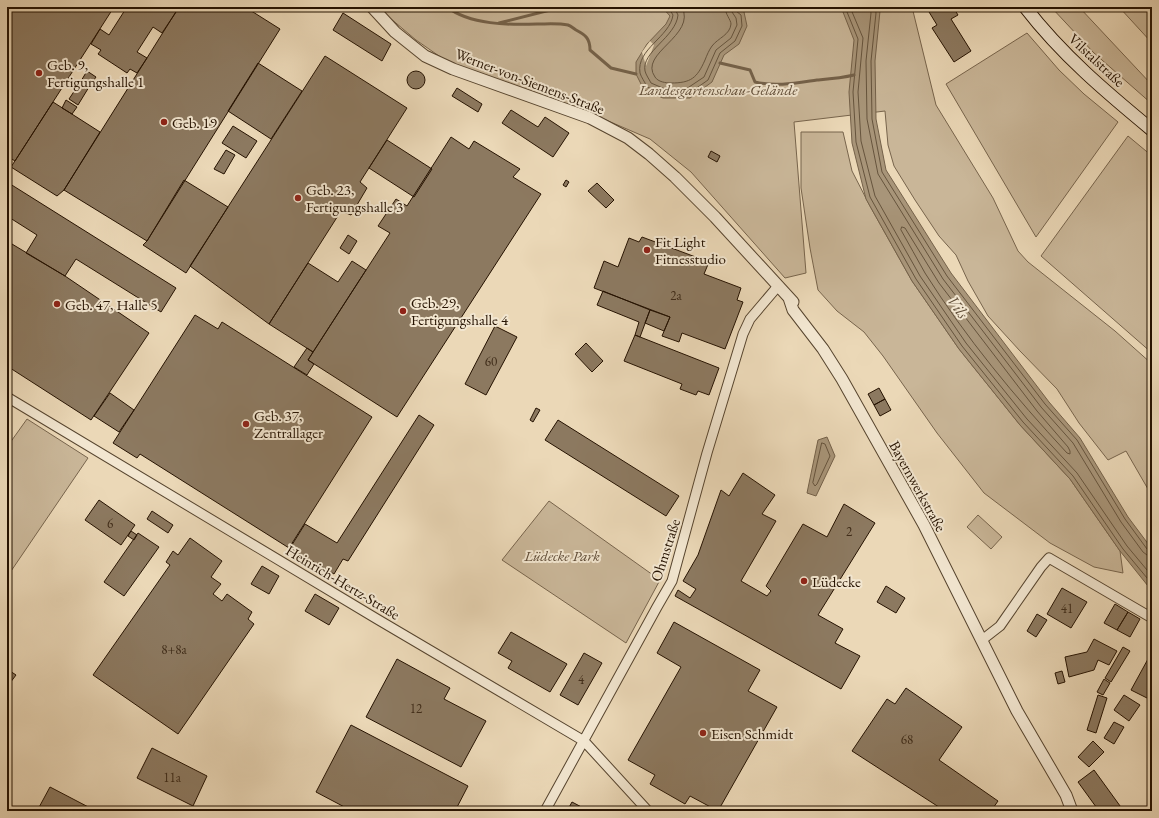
<svg xmlns="http://www.w3.org/2000/svg" width="1159" height="818" font-family="'EB Garamond',serif">
  <style>
    .green { fill: #c9b698; stroke: #77644c }
    .water { fill: #a89579; stroke: #746149 }
    .pier { fill: #ebd8b7 }
    .lines { fill: none; stroke-linecap: round; stroke-linejoin: round }
    .shore { stroke: #66543d; stroke-width: 1 }
    .stream { stroke: #746149; stroke-width: 3 }
    .building { fill: #8c7960; stroke: #251201 }
    .minor-casing { stroke: #56442e; stroke-width: 11 }
    .tertiary-casing { stroke: #56442e; stroke-width: 13 }
    .secondary-casing { stroke: #251201; stroke-width: 14 }
    .minor { stroke: #f2e6d0; stroke-width: 9 }
    .tertiary { stroke: #f2e6d0; stroke-width: 11 }
    .secondary { stroke: #f2e6d0; stroke-width: 12 }
    .poi-dot { fill: #8f2418; stroke: #f2e6d0; stroke-width: 1.5 }
    .labels { text-anchor: middle; dominant-baseline: central; stroke-width: 4; stroke-linejoin: round; paint-order: stroke }
    .number-label { font-size: 13px; fill: #3f2c19 }
    .street-label { font-size: 15px; fill: #251201; stroke: #f2e6d0 }
    .poi-label { font-size: 15px; fill: #251201; stroke: #f2e6d0; text-anchor: start }
    .park-label { font-size: 15px; font-style: italic; fill: #5e4b36; stroke: #f2e6d0 }
    .water-label { font-size: 16px; font-style: italic; fill: #604d37; stroke: #f2e6d0 }
  </style>
  <rect width="100%" height="100%" fill="#ebd8b7"/>
  <filter id="stains"><feTurbulence type="fractalNoise" baseFrequency=".005" numOctaves="4"/><feColorMatrix values="0 0 0 0 .2 0 0 0 0 .09 0 0 0 0 .02 0 0 0 .5 -.17"/></filter>
  <radialGradient id="worn" r=".72"><stop offset=".6" stop-color="#630" stop-opacity="0"/><stop offset="1" stop-color="#630" stop-opacity=".3"/></radialGradient>
  <path class="green" d="M377,7H912L936,105L993,198L1018,251L1028,262L1115,331L1152,364V496L1126,451L1108,460L1079,423L1057,389L1020,351L988,316L968,281L956,255L939,236L915,200L894,166L888,145L885,111L794,122L806,273L785,278L691,172L650,139L592,114L452,65L416,40Z
    M1051,7H1079L1152,85V104L1094,53Z
    M1119,7H1152V43Z
    M1027,33L1059,70L1084,94L1118,122L1036,237L946,84Z
    M801,132H843L852,171L871,208L912,281L959,349L1020,425L1070,479L1120,551L1123,573L1094,567L1050,543L984,493L937,433L883,356L864,332L837,311L818,290L810,248L801,188Z
    M1128,136L1152,156V353L1041,256Z
    M27,419L88,458L7,577V447Z
    M549,501L660,580L626,643L502,560Z
    M978,515L1002,537L991,549L967,527Z"/>
  <path class="water" d="M662,7H738L744,12L747,26L739,44L724,55L712,82L690,98H663L644,90L636,74V62L647,44L666,24L670,16Z
    M841,7H878L880,11L875,61L876,119L886,170L951,273L1049,402L1080,438L1128,517L1152,549V591L1120,551L1070,479L1020,425L959,349L912,281L866,199L852,143L849,92L854,40Z
    M827,437L835,456L816,496L807,493L818,440Z"/>
  <path class="pier" d="M650,41L654,45L646,66L642,52Z"/>
  <g class="lines">
    <path class="shore" d="M668,7L673,15C670,37 636,49 640,73C641,77 645,82 647,87L664,94H688L708,80L720,53L735,41L742,26L741,15L736,11V7
      M674,7L678,15C676,37 641,52 645,71C646,75 649,79 651,83L665,89H686L704,77L716,50L731,38L737,25L736,18L732,12L731,7
      M682,7C697,36 638,53 655,77C658,82 666,83 671,83C691,83 697,78 705,60C707,55 709,50 712,46C718,38 730,35 731,24C731,20 725,14 725,7
      M845,7L858,39L853,92L856,142L870,197L916,279L962,346L1023,422L1073,476L1123,549L1152,584
      M850,7L863,38L858,92L861,141L875,196L920,276L966,343L1027,419L1077,473L1127,546L1152,576
      M870,7L871,13L866,61L867,119L878,174L943,279L1041,407L1073,443L1121,522L1143,552L1147,555L1152,556
      M875,7L876,13L871,61L872,119L882,172L947,276L1045,404L1077,440L1125,519L1147,549L1152,551
      M902,227L905,228L939,283L1037,411L1068,447L1070,451V454L1067,453C1015,397 966,338 925,273C917,259 909,244 901,230Z
      M822,443L825,444L830,456L817,484L815,486L813,483Z"/>
    <path class="stream" d="M447,7C470,25 509,25 537,24C547,24 558,23 568,25C571,26 573,28 576,30C586,35 590,39 590,50L611,68L636,74
      M499,23L562,7
      M720,63L750,70L755,82C776,87 796,83 817,80C829,79 842,78 854,75"/>
  </g>
  <path class="building" d="M7,7H114L15,161L7,156Z
    M120,7H167L176,12L162,33L153,27L137,52L147,58L137,73L130,69L127,73L98,54L101,50L91,44L100,29L109,35L125,10Z
    M179,7H245L280,29L147,241L64,190Z
    M784,7H792V11L784,10Z
    M926,7H953L958,15L951,19L971,51L954,62L932,28L937,25Z
    M343,13L391,44L382,61L333,30Z
    M325,56L407,108L360,182L367,188L351,215L341,211L269,324L190,266Z
    M258,63L302,91L271,139L228,111Z
    M87,71L96,77L89,87L81,81Z
    M407 80a9 9 0 1 1 18 0a9 9 0 1 1-18 0Z
    M81,81L89,87L78,105L69,99Z
    M457,88L482,104L478,112L452,96Z
    M66,100L77,107L72,114L62,108Z
    M53,102L100,132L64,190L57,196L11,167Z
    M511,110L538,127L545,117L569,133L553,157L502,123Z
    M233,126L257,141L246,158L222,143Z
    M451,137L469,149L474,141L520,169L513,177L541,194L397,417L308,360L390,233L378,226L396,199L407,206Z
    M387,140L432,169L414,197L369,168Z
    M226,150L235,155L224,174L214,169Z
    M711,151L720,156L717,162L708,157Z
    M184,180L228,207L186,273L143,245L147,241Z
    M566,180L569,182L566,187L563,185Z
    M7,182L176,288L161,312L76,259L65,276L26,253L37,235L7,216Z
    M597,183L614,200L606,208L588,191Z
    M348,235L357,241L349,254L340,248Z
    M642,237L709,262L704,274L741,288L737,300L743,302L725,349L682,333L679,342L662,336L670,317L594,288L604,261L618,267L629,238L639,242Z
    M7,241L65,276L149,333L91,420L7,366Z
    M352,261L366,270L313,352L269,324L308,263L338,282Z
    M603,291L650,310L640,337L635,335L639,322L597,305Z
    M650,310L670,317L664,331L645,323Z
    M195,315L218,329L222,322L372,417L289,548L140,454L137,458L113,443Z
    M495,326L517,337L486,395L465,384Z
    M635,335L719,368L709,395L698,391L696,395L680,389L682,384L624,361Z
    M586,343L603,361L592,372L575,354Z
    M307,348L313,352L308,360L314,364L307,375L294,367Z
    M879,388L885,399L874,405L868,394Z
    M110,393L134,410L119,432L94,416Z
    M885,399L891,410L880,416L874,405Z
    M536,408L540,410L533,422L530,420Z
    M419,415L434,425L348,561L343,559L334,574L290,548L305,524L337,543Z
    M558,420L679,496L666,516L545,440Z
    M743,473L775,495L762,514L776,521L741,581L767,596L771,591L766,586L803,524L827,537L844,504L875,523L818,615L843,629L835,643L860,656L841,689L675,596L678,590L690,598L696,589L683,581L698,555L721,490L729,496Z
    M99,500L135,525L121,545L85,520Z
    M152,511L173,525L168,533L147,519Z
    M131,531L137,535L134,540L128,536Z
    M138,533L159,547L124,596L104,582Z
    M190,538L222,561L211,577L221,584L213,594L222,601L227,594L252,612L248,619L254,624L178,734L93,675L170,565L166,562L173,551L178,555Z
    M262,566L279,576L269,594L251,584Z
    M886,586L905,598L896,613L877,602Z
    M1062,588L1087,602L1071,628L1047,614Z
    M315,594L339,608L329,625L305,611Z
    M1115,604L1128,612L1117,630L1104,623Z
    M1128,612L1140,619L1130,637L1117,630Z
    M1037,614L1047,620L1036,637L1027,631Z
    M674,622L760,670L748,691L777,707L718,811L690,796L685,804L650,784L655,775L628,760L681,667L657,653Z
    M511,632L567,664L550,692L508,668L512,661L498,653Z
    M1094,639L1117,651L1109,665L1098,660L1094,670L1069,677L1065,657L1087,652Z
    M1123,647L1130,651L1111,682L1105,678Z
    M584,653L602,663L578,705L560,695Z
    M397,659L450,688L444,699L486,721L461,767L366,717Z
    M1148,659L1152,661V694L1149,699L1131,690Z
    M7,669L16,675L7,687Z
    M1062,671L1065,682L1058,684L1055,673Z
    M1104,679L1110,683L1103,695L1097,692Z
    M906,688L962,727L939,760L998,801L991,811H945L852,751L887,699L895,704Z
    M1098,695L1107,698L1096,733L1087,730Z
    M1124,695L1140,705L1129,721L1114,710Z
    M1114,722L1124,727L1114,744L1104,738Z
    M351,725L468,786L455,811H352L316,792Z
    M1093,741L1104,752L1089,767L1078,757Z
    M152,748L207,776L193,806L137,778Z
    M1094,770L1123,810L1121,811H1099L1078,782Z
    M50,787L96,811H37Z
    M572,802L589,811H567Z"/>
  <g class="lines">
    <defs>
      <path id="minor" d="M7,397L377,619L584,741L648,811
        M982,640L1000,626L1041,567L1049,558L1152,618
        M545,811L657,607L672,581L707,453L743,334L750,319L778,286"/>
      <path id="tertiary" d="M372,7L395,32L425,56L453,69L590,118L628,138L649,154L675,177L715,217L793,302
        M789,298L793,310L823,349L842,379L924,525L1017,711L1066,795L1072,811"/>
      <path id="secondary" d="M1025,7C1062,55 1106,92 1152,130"/>
    </defs>
    <use href="#minor" class="minor-casing"/>
    <use href="#tertiary" class="tertiary-casing"/>
    <use href="#secondary" class="secondary-casing"/>
    <use href="#minor" class="minor"/>
    <use href="#tertiary" class="tertiary"/>
    <use href="#secondary" class="secondary"/>
  </g>
  <g class="poi-dot">
    <circle cx="39" cy="73" r="4"/>
    <circle cx="164" cy="122" r="4"/>
    <circle cx="298" cy="198" r="4"/>
    <circle cx="647" cy="250" r="4"/>
    <circle cx="57" cy="304" r="4"/>
    <circle cx="403" cy="311" r="4"/>
    <circle cx="246" cy="424" r="4"/>
    <circle cx="804" cy="581" r="4"/>
    <circle cx="703" cy="733" r="4"/>
  </g>
  <g class="labels">
    <g class="number-label">
      <text x="676" y="295">2a</text>
      <text x="491" y="361">60</text>
      <text x="110" y="523">6</text>
      <text x="849" y="531">2</text>
      <text x="1067" y="608">41</text>
      <text x="174" y="649">8+8a</text>
      <text x="581" y="679">4</text>
      <text x="416" y="708">12</text>
      <text x="907" y="739">68</text>
      <text x="172" y="777">11a</text>
    </g>
    <g class="street-label">
      <text transform="translate(1097 60) rotate(43)">Vilstalstraße</text>
      <text transform="translate(530 81) rotate(21)">Werner-von-Siemens-Straße</text>
      <text transform="translate(918 486) rotate(61)">Bayernwerkstraße</text>
      <text transform="translate(665 550) rotate(-72)">Ohmstraße</text>
      <text transform="translate(343 582) rotate(31)">Heinrich-Hertz-Straße</text>
    </g>
    <g class="poi-label">
      <text x="47" y="64">Geb. 9,<tspan x="47" dy="17">Fertigungshalle 1</tspan></text>
      <text x="172" y="122">Geb. 19</text>
      <text x="306" y="189">Geb. 23,<tspan x="306" dy="17">Fertigungshalle 3</tspan></text>
      <text x="655" y="241">Fit Light<tspan x="655" dy="17">Fitnesstudio</tspan></text>
      <text x="411" y="302">Geb. 29,<tspan x="411" dy="17">Fertigungshalle 4</tspan></text>
      <text x="65" y="304">Geb. 47, Halle 5</text>
      <text x="254" y="415">Geb. 37,<tspan x="254" dy="17">Zentrallager</tspan></text>
      <text x="812" y="581">Lüdecke</text>
      <text x="711" y="733">Eisen Schmidt</text>
    </g>
    <g class="park-label">
      <text x="718" y="89">Landesgartenschau-Gelände</text>
      <text x="562" y="555">Lüdecke Park</text>
    </g>
    <g class="water-label">
      <text transform="translate(958 307) rotate(55)">Vils</text>
    </g>
  </g>
  <rect width="1159" height="818" fill="none" stroke="#ebd8b7" stroke-width="24"/>
  <rect x="8" y="8" width="1143" height="802" fill="none" stroke="#251201" stroke-width="2"/>
  <rect x="12" y="12" width="1135" height="794" fill="none" stroke="#251201"/>
  <rect width="100%" height="100%" filter="url(#stains)"/>
  <rect width="100%" height="100%" fill="url(#worn)"/>
</svg>
